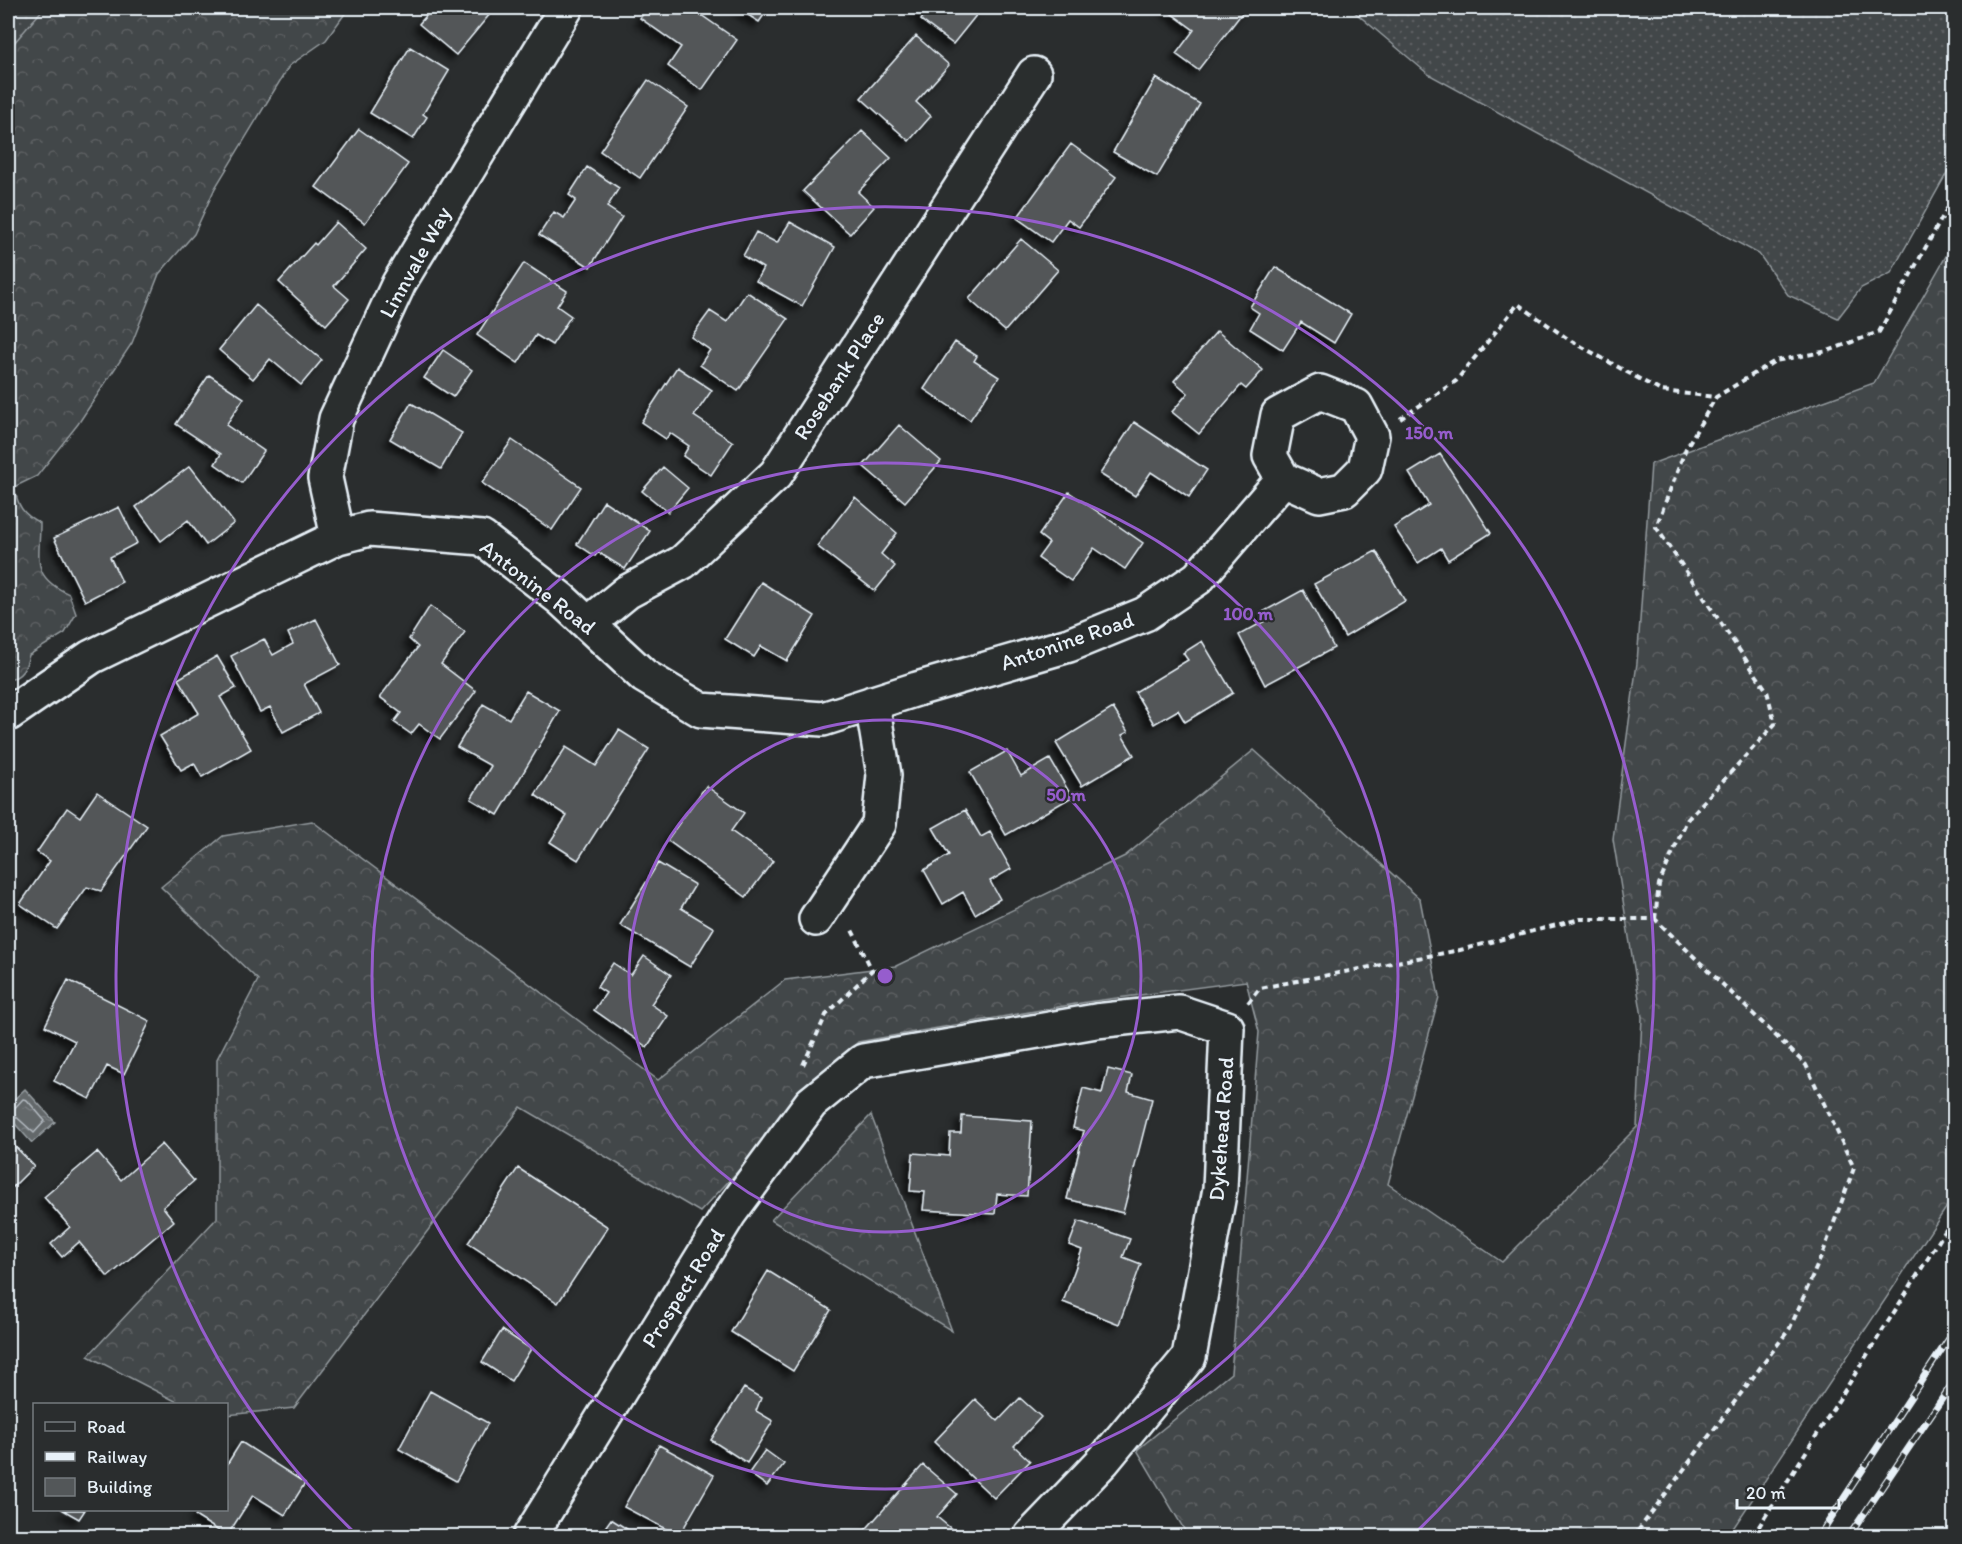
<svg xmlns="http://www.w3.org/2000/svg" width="1962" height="1544" font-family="Itim,sans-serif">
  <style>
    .grass { fill: url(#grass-dots); stroke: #959ca0; stroke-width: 1.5 }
    .forest { fill: url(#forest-crowns); stroke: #959ca0; stroke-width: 1.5 }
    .water { fill: url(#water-ripples); stroke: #989fa3; stroke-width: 1.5 }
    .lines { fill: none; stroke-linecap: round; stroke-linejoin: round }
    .shore { stroke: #b3bac0; stroke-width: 1.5 }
    .building { fill: #535759; stroke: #e8f1f8; stroke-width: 1.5; filter: url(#shadow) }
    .street-casing { stroke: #e8f1f8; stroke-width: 38 }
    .path { stroke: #e8f1f8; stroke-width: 4; stroke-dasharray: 6 4.5; stroke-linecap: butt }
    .street { stroke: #2a2d2e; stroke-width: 33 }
    .rail-casing { stroke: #e8f1f8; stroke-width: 7 }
    .rail { stroke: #2a2d2e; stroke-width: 4.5; stroke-dasharray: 14; stroke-linecap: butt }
    .ring { fill: none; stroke: #965dcd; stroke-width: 3 }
    .labels { text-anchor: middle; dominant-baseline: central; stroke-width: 4.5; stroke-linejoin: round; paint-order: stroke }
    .street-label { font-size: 22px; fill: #e8f1f8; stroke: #2a2d2e }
    .centre { fill: #965dcd; stroke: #2a2d2e; stroke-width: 3 }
    .ring-label { font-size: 18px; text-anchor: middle; font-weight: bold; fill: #965dcd; stroke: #2a2d2e; stroke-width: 4.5; stroke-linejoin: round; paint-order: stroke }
  </style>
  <defs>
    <pattern id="grass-dots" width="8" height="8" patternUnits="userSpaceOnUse" patternTransform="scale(1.5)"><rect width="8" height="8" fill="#424648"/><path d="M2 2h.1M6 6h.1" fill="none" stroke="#5d6163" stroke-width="1.8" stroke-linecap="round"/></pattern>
    <pattern id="forest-crowns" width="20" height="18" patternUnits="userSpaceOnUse" patternTransform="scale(1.5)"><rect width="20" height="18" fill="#424648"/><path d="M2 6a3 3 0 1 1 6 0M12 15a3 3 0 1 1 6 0" fill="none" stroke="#5d6163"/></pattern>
    <pattern id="water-ripples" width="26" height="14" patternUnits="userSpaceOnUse" patternTransform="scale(1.5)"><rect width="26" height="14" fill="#63686b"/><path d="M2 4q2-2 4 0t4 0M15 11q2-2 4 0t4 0" fill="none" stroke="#797e81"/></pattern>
    <filter id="shadow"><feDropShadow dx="-5.5" dy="5.5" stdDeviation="3" flood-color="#0009"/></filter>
  </defs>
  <rect width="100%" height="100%" fill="#2a2d2e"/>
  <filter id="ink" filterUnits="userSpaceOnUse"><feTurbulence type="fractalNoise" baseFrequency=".0167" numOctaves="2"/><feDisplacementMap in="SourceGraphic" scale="12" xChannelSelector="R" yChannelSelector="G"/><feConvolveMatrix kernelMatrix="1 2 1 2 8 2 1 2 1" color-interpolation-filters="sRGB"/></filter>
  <g filter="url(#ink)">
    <path class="grass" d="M8,8H57L8,66Z
      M1350,8H1954V160L1891,273L1861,288L1838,318L1788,295L1759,254L1428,74Z"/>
    <path class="forest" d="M44,8H349L326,40L289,66L215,188L194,234L159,274L132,343L78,424L37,476L14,487C18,506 22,514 40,523C40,560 30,576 69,594L76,614L65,633L29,655C26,668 22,677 8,680V50Z
      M1954,242V1196L1728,1536H1188L1137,1450L1231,1373L1259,1032L1246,981L1087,1002L858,1042L700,1212L521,1107L294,1408L227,1415L226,1404H181L88,1356L217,1218V1059L258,980L161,887L223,836L312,821L658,1080L785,980L896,966L1125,856L1254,750L1420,899L1439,997L1388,1184L1502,1262L1637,1127L1642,1017L1613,839L1637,663L1651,464L1874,383Z
      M871,1115L952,1331L771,1220Z"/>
    <path class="water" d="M25,1089L55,1122L32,1143L8,1116V1105Z"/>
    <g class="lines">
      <path class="shore" d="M23,1099L27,1100L45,1121L34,1133L11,1112Z"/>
    </g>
    <path class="building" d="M433,8H495L456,55L419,24Z
      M648,8H691L737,40L702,90L668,66L681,47L640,18Z
      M737,8H769L759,22Z
      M911,8H982L953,44L921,20L923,17Z
      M1164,8H1246L1198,70L1176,54L1194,30Z
      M916,36L949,65L916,102L931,116L909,141L861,98Z
      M410,47L449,71L423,114L427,117L413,139L370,113Z
      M1156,78L1200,104L1157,177L1113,152Z
      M648,80L688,107L640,178L600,151Z
      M359,129L408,164L365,223L316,187Z
      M862,131L891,158L858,192L874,207L850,234L803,191Z
      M1071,144L1116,177L1079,227L1068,219L1051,242L1017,218Z
      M587,167L619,188L607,207L622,217L590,267L539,235L554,212L564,218L576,200L569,195Z
      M336,222L366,249L334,286L349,299L326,325L279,282L314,243L316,245Z
      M790,222L835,247L802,306L756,281L763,268L743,256L756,232L777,243Z
      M1021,239L1058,270L1005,331L969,299Z
      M524,263L567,291L557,306L571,316L552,345L536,335L518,363L477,335Z
      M1275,267L1351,314L1334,343L1301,322L1283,350L1250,329L1259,313L1250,307Z
      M747,292L788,319L738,391L700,365L710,350L691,337L710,311L727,322Z
      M256,305L322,360L301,385L270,359L253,379L219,350Z
      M1217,331L1263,370L1246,389L1241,385L1199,434L1172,412L1188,393L1174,381Z
      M955,342L977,356L974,361L999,377L970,420L924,389Z
      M443,350L472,370L453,397L424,378Z
      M677,367L712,390L694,416L733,442L711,475L683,456L689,446L670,433L666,439L641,422Z
      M209,375L244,398L226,425L264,451L242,483L215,464L221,454L176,424Z
      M411,403L462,433L441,469L390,439Z
      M1134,422L1207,470L1189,497L1151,472L1135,496L1100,474Z
      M899,425L941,461L905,502L863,466Z
      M512,440L581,487L552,530L482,483Z
      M1440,454L1491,533L1448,560L1441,548L1418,563L1394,527L1429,505L1409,473Z
      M190,466L234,523L206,545L188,520L161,541L136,507Z
      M663,467L688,488L668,512L642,491Z
      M1069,492L1143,543L1125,569L1094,548L1071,581L1038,558L1049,543L1039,535Z
      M855,497L897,533L881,554L895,566L875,591L817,546Z
      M604,501L650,531L625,569L598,552L595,556L577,544Z
      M119,507L137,543L110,557L122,582L85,601L54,538Z
      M1376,551L1405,601L1345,637L1314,584Z
      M761,582L815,616L787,661L761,646L754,657L725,639Z
      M1303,590L1334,648L1265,685L1239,635L1265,621L1261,613Z
      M430,606L465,632L441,664L476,691L440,739L419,724L411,734L394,722L401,713L380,697L418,647L409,639Z
      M316,619L340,665L304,684L319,713L283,732L270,707L260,712L231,656L264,639L273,655L293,644L288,633Z
      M1202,641L1233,693L1185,722L1178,710L1154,724L1135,692L1188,660L1183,653Z
      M217,656L236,688L220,697L251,749L202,777L194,763L181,770L160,736L199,713L178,679Z
      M526,691L560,711L498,815L471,799L491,766L457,747L483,704L509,719Z
      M1113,708L1128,732L1122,735L1134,755L1082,786L1056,743Z
      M619,730L649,749L578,860L550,842L567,816L535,795L566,747L596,766Z
      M1007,751L1021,776L1050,759L1072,797L1006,835L970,772Z
      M706,786L744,813L731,831L773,861L746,897L667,840Z
      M97,792L147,826L101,891L87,887L57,929L20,904L50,861L37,852L67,808L80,817Z
      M965,810L981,837L990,832L1011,869L990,881L1000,899L975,914L963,892L943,904L924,870L949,855L933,828Z
      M658,863L695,885L681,908L714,928L690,967L620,925Z
      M644,956L671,975L651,1004L668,1016L647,1047L594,1010L606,993L597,987L613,963L631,975Z
      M68,980L150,1021L124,1074L107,1066L90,1099L54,1081L75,1041L45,1026Z
      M1108,1069L1132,1075L1128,1092L1152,1099L1123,1213L1067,1199L1084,1131L1073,1128L1083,1088L1102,1093Z
      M962,1116L1032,1121L1027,1196L997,1194L995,1214L923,1210L925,1192L910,1191L913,1153L949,1156L950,1133H961Z
      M8,1139L34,1166L8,1192Z
      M162,1144L194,1181L163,1207L174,1221L108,1277L79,1242L62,1257L51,1244L70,1227L44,1197L97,1152L121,1180Z
      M518,1168L608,1227L558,1303L468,1243Z
      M1078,1221L1130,1239L1123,1257L1141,1264L1119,1324L1063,1302L1082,1250L1069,1245Z
      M768,1271L831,1310L793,1371L731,1332Z
      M502,1330L531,1349L511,1381L482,1362Z
      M744,1388L761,1398L756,1411L773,1421L747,1463L711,1440Z
      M430,1391L488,1423L456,1481L399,1449Z
      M1020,1398L1041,1417L1014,1446L1030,1461L994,1498L934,1442L975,1399L998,1421Z
      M241,1442L305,1483L285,1515L253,1495L227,1536L195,1516L199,1510H226V1466Z
      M659,1445L714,1475L679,1536L624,1507Z
      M765,1450L784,1464L767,1486L749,1473Z
      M923,1465L957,1494L937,1517L960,1536H860Z
      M63,1510H85L79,1519Z
      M611,1519L638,1536H599Z"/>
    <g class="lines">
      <defs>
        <path id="street" d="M1320,392L1356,406L1372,436L1365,469L1344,490L1319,495L1283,479L1270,456L1278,415Z
          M338,537L325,478L336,419L399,283L566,8
          M588,624L627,592L683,562L776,474L1034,74
          M8,714L91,657L338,537L369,529L482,538L561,599L644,676L701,710L823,719L917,689L1069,645L1145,614L1198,578L1283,479
          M816,919L879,824L884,775L872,703
          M530,1536L729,1214L811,1103L863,1061L1096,1021L1179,1012L1227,1028L1220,1189L1189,1357L1104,1460L1031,1536"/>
      </defs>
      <use href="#street" class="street-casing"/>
      <path class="path" d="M1400,419L1456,381L1518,304L1568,339L1661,391L1716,397
        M1655,919L1659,884L1687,820L1775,724L1767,691L1656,527L1686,448L1716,397L1775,361L1828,351L1879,332L1954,196
        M1248,1003L1260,988L1460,950L1580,919H1655L1806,1065L1854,1168L1824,1250L1790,1328L1634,1536
        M803,1065L826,1015L872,970L851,928
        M1753,1536L1954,1217"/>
      <use href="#street" class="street"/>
      <defs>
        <path id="rail" d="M1819,1536L1954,1331
          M1849,1536L1954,1381"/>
      </defs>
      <use href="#rail" class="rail-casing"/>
      <use href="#rail" class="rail"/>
    </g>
  </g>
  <g class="ring">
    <circle cx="885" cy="976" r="256"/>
    <circle cx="885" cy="976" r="513"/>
    <path d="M356 1534A769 769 0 1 1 1414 1534"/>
  </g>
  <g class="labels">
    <g class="street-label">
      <text transform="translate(415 262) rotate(-61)">Linnvale Way</text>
      <text transform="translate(839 376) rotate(-57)">Rosebank Place</text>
      <text transform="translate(538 587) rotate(38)">Antonine Road</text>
      <text transform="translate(1067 641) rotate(-19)">Antonine Road</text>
      <text transform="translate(1221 1129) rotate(-86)">Dykehead Road</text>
      <text transform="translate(683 1288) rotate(-58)">Prospect Road</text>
    </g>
  </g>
  <circle cx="885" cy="976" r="9" class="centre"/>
  <g class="ring-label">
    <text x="1429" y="439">150 m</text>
    <text x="1248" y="620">100 m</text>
    <text x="1066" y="801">50 m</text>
  </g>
  <rect width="1962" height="1544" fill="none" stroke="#2a2d2e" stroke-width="30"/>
  <rect x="15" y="15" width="1932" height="1514" fill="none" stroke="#e8f1f8" stroke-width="2" filter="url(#ink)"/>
  <rect x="33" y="1403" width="195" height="108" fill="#2a2d2e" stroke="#767b7f" stroke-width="1.5"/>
  <rect x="45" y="1422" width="30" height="9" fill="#2a2d2e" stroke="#767b7f" stroke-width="1.5"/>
  <text x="87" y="1433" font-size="18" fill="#e8f1f8">Road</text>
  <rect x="45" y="1452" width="30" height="9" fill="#e8f1f8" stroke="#767b7f" stroke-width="1.5"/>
  <text x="87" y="1463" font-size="18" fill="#e8f1f8">Railway</text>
  <rect x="45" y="1478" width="30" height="18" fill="#535759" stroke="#767b7f" stroke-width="1.5"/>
  <text x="87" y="1493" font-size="18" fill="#e8f1f8">Building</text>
  <path d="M1737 1499v9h102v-9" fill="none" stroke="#e8f1f8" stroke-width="3"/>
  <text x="1746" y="1499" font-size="18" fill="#e8f1f8" stroke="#2a2d2e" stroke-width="4.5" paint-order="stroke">20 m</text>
</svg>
